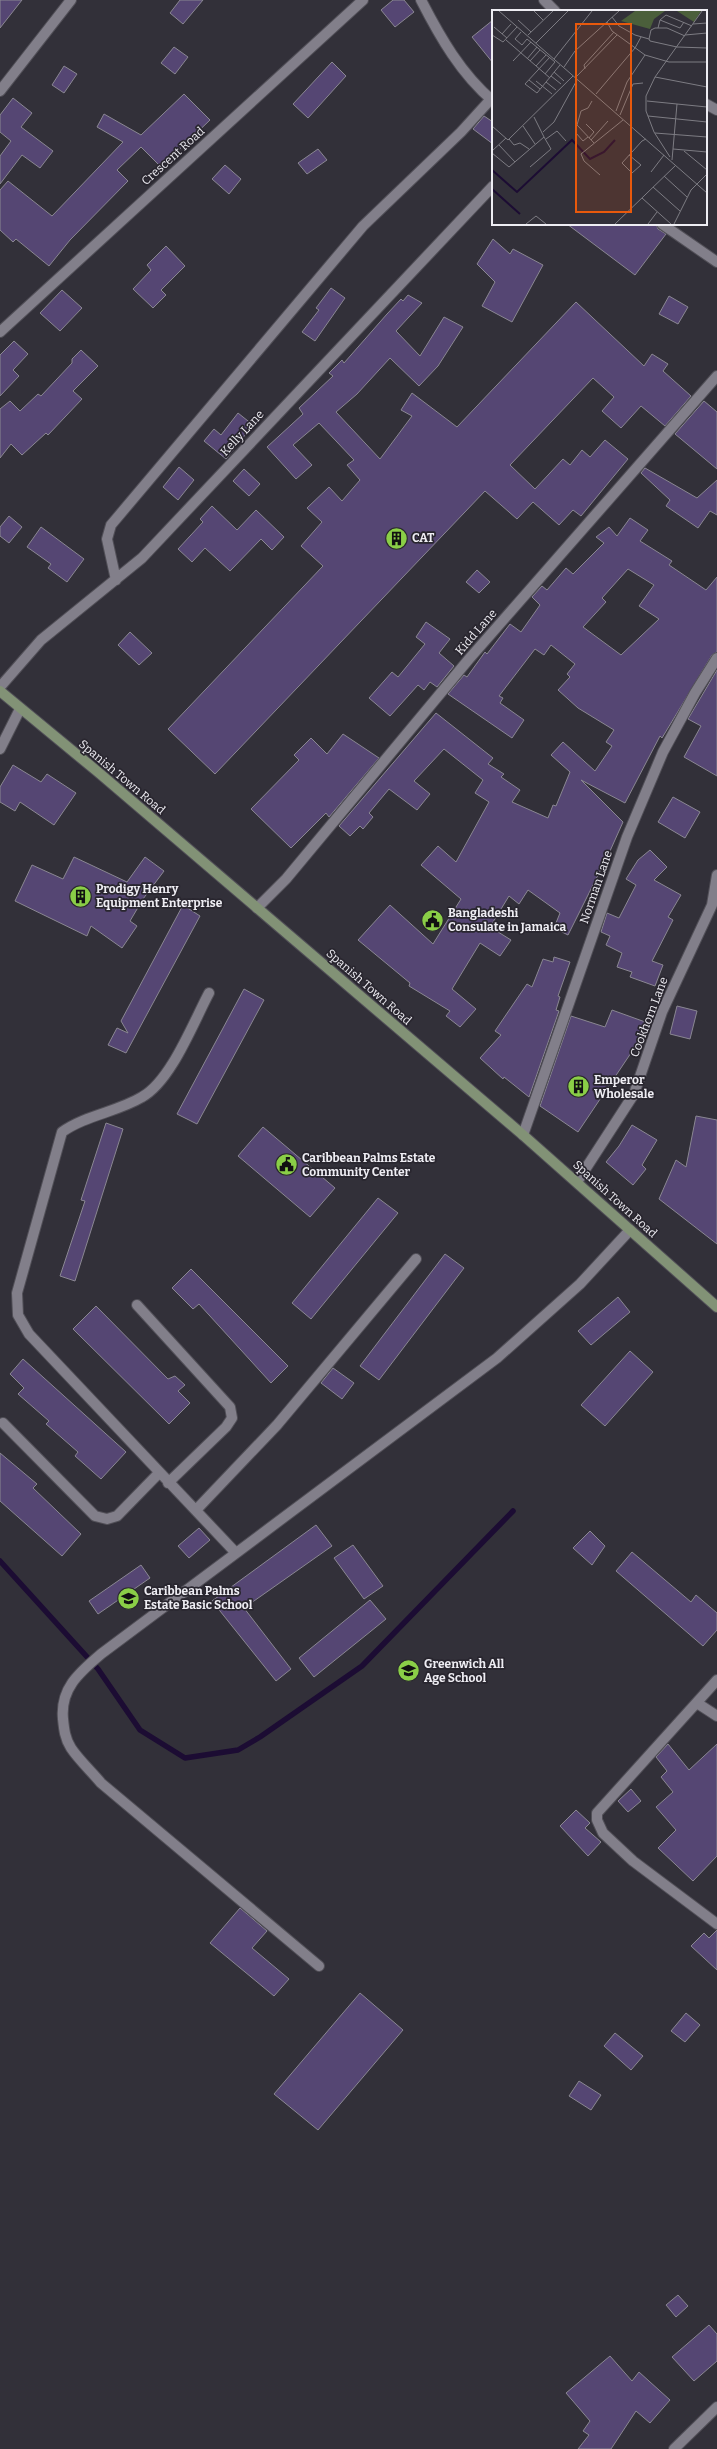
<svg xmlns="http://www.w3.org/2000/svg" width="717" height="2449" font-family="Bitter,serif">
  <style>
    .lines { fill: none; stroke-linecap: round; stroke-linejoin: round }
    .stream { stroke: #1c0c33; stroke-width: 5.5 }
    .building { fill: #554673; stroke: #8a8792; fill-rule: evenodd }
    .street-casing { stroke: #514f57; stroke-width: 12 }
    .secondary-casing { stroke: #514f57; stroke-width: 12 }
    .street { stroke: #827f8a; stroke-width: 10 }
    .secondary { stroke: #829276; stroke-width: 10 }
    .labels { text-anchor: middle; dominant-baseline: central; stroke-width: 3.5; stroke-linejoin: round; paint-order: stroke }
    .street-label { font-size: 12px; fill: #eeedf3; stroke: #29262f }
    .poi-label { font-size: 12px; font-weight: bold; fill: #eeedf3; stroke: #29262f; text-anchor: start }
    .inset-river { fill: none; stroke: #1c0c33; stroke-width: 2 }
    .inset-road { fill: none; stroke: #7d7c83; stroke-width: 1 }
    .view { fill: #e8590c; fill-opacity: 0.15; stroke: #e8590c; stroke-width: 2 }
    .inset-edge { fill: none; stroke: #eeedf3; stroke-width: 2 }
  </style>
  <rect width="100%" height="100%" fill="#323039"/>
  <g class="lines">
    <path class="stream" d="M0,1561L98,1669L140,1730L185,1758L238,1750L260,1737L362,1666L513,1511"/>
  </g>
  <path class="building" d="M0,0H22L0,28Z
    M180,0H203L183,24L170,13Z
    M393,0H404L414,12L395,27L381,10Z
    M493,20V63L472,37Z
    M174,47L188,57L175,74L161,63Z
    M332,62L346,76L308,118L293,104Z
    M64,66L77,74L64,93L52,85Z
    M184,94L210,120L161,167L141,147L117,170L128,181L70,240L49,266L16,239L13,242L0,230V190L8,181L52,216L123,142L97,127L104,114L141,135Z
    M13,98L32,113L21,127L53,151L40,168L22,155L0,184V156L11,141L0,132V115Z
    M484,116L493,122V144L473,129Z
    M318,149L327,160L307,174L298,163Z
    M225,165L241,179L229,194L212,179Z
    M567,224H656L658,229L666,234L635,275Z
    M493,239L510,254L513,249L543,265L512,322L482,306L495,282L477,264Z
    M166,246L185,266L161,290L166,295L153,308L133,289L151,270L147,265Z
    M331,288L345,298L315,341L302,332L319,310L316,308Z
    M62,290L82,308L60,331L40,313Z
    M408,295L422,303L396,331L420,356L444,317L463,327L438,366L419,386L390,358L357,394L336,412L380,459L412,416L401,410L412,393L457,427L576,302L644,366L652,354L668,364L663,371L691,396L665,426L641,406L621,428L602,411L614,397L593,378L510,465L535,489L563,459L570,465L582,450L590,457L605,440L628,459L581,516L573,510L559,525L533,502L517,519L485,491L215,774L168,729L323,566L301,546L322,522L307,508L329,487L342,501L360,480L347,465L354,460L319,423L293,445L312,465L296,479L267,447L303,414L299,408L333,376L329,373L342,360L344,363L387,314L401,299L403,301Z
    M669,296L688,307L678,324L659,314Z
    M14,341L28,354L13,370L19,376L0,396V355Z
    M81,350L98,366L73,391L82,399L48,435L46,433L22,455L11,444L0,458V409L10,401L20,411L38,394L41,396L72,363V359Z
    M704,401L717,412V469L675,434Z
    M238,413L253,425L226,459L204,441L214,429L221,435Z
    M179,467L194,480L178,500L163,487Z
    M645,468L697,498L717,480V515L710,511L698,528L666,506L670,500L641,473Z
    M244,469L260,484L249,496L233,481Z
    M212,506L237,530L256,510L284,537L272,550L261,539L230,571L205,548L192,562L178,549L203,522L200,519Z
    M9,516L22,527L9,543L0,536V527Z
    M630,518L648,530L640,541L672,561L669,565L706,590L717,577V652L712,655L662,738L660,736L625,803L581,780L623,822L610,851L568,935L554,928L560,913L528,890L519,904L509,896L490,927L511,940L500,956L480,943L452,989L476,1009L460,1027L446,1016L450,1011L409,986L410,983L358,940L390,905L433,944L461,899L421,865L438,846L456,862L489,802L475,793L483,780L444,749L414,781L430,794L417,810L389,789L369,813L373,817L363,829L360,826L350,836L339,826L436,713L493,758L488,764L504,774L501,777L520,790L512,802L548,818L553,805L556,806L570,772L551,755L563,742L595,771L612,746L606,742L614,730L578,708L558,690L570,677L567,674L575,664L551,645L544,655L535,649L499,696L503,698L500,703L524,720L512,738L448,694L464,675L467,677L485,652L487,654L510,624L521,632L540,605L532,597L542,586L547,590L566,568L573,574L604,543L596,537L609,527L617,536ZM628,569L654,585L639,606L659,619L621,655L583,627L606,602L602,598Z
    M41,527L84,559L67,582L48,568L51,564L27,547Z
    M477,570L490,582L479,593L466,582Z
    M426,622L450,639L439,653L454,666L437,687L430,682L424,690L418,685L390,716L369,698L392,672L398,677L425,644L416,637Z
    M130,632L152,653L139,665L118,645Z
    M717,670V776L684,757L701,726L688,719Z
    M343,734L379,758L329,817L326,813L291,848L251,809L299,760L294,755L311,738L327,754Z
    M13,765L41,782L47,774L76,793L54,825L20,802L15,811L0,802V787Z
    M673,797L700,812L685,838L658,822Z
    M650,850L667,867L654,880L681,895L668,917L673,920L652,961L663,965L655,986L630,977L632,972L617,967L622,953L606,945L610,936L601,932L607,913L619,918L636,885L626,879L638,860Z
    M74,857L127,882L145,857L164,871L143,899L130,921L137,926L122,948L91,926L87,936L15,901L32,865L63,879Z
    M183,905L200,916L126,1053L108,1045L117,1028L128,1033L121,1021Z
    M554,957L570,962L558,996L560,997L556,1010L559,1011L529,1097L504,1077L503,1079L480,1058L501,1035L495,1031L527,984L532,987L543,959L553,962Z
    M244,989L264,1000L197,1124L177,1114Z
    M677,1006L697,1011L690,1039L670,1034Z
    M612,1010L648,1023L638,1048L635,1047L578,1132L540,1106L571,1016L605,1027Z
    M696,1116L717,1120V1244L659,1199L676,1160L686,1167Z
    M106,1123L123,1129L75,1281L60,1276L85,1201L81,1200Z
    M632,1125L657,1140L642,1165L646,1169L633,1185L606,1162L619,1146Z
    M263,1127L335,1188L310,1217L238,1156Z
    M378,1198L398,1213L311,1319L292,1303Z
    M445,1254L464,1268L379,1380L360,1366Z
    M191,1269L288,1366L271,1383L199,1304L193,1309L172,1288Z
    M618,1297L630,1312L591,1345L578,1331Z
    M96,1306L168,1379L175,1376L185,1385L178,1391L190,1403L169,1424L73,1329Z
    M630,1351L653,1372L605,1426L581,1405Z
    M23,1359L126,1452L101,1479L75,1456L78,1452L46,1424L49,1421L18,1394L24,1388L10,1374Z
    M333,1368L354,1383L342,1399L321,1383Z
    M0,1453L37,1484L33,1488L81,1534L62,1556L0,1501Z
    M316,1525L332,1546L244,1608L291,1669L276,1681L212,1601Z
    M199,1528L210,1540L189,1558L178,1546Z
    M590,1531L605,1546L592,1565L573,1548Z
    M353,1545L383,1586L364,1599L334,1558Z
    M632,1552L691,1602L696,1595L717,1613V1630L703,1646L616,1571Z
    M141,1565L150,1578L98,1614L89,1601Z
    M370,1600L386,1619L314,1677L299,1658Z
    M668,1744L689,1770L717,1744V1856L693,1881L658,1848L676,1830L656,1807L673,1792L661,1777L667,1771L656,1757Z
    M631,1789L641,1801L628,1812L618,1801Z
    M576,1810L590,1823L585,1828L601,1842L588,1856L560,1826Z
    M240,1908L267,1931L252,1948L289,1979L274,1996L210,1943Z
    M717,1930V1970L691,1946L704,1933L709,1938Z
    M360,1993L403,2030L318,2130L274,2094Z
    M686,2013L700,2025L685,2042L671,2031Z
    M615,2033L643,2056L631,2070L604,2046Z
    M579,2081L601,2095L591,2110L569,2096Z
    M678,2295L688,2306L676,2317L666,2305Z
    M709,2325L717,2334V2361L694,2381L672,2357Z
    M610,2356L632,2381L639,2372L670,2400L650,2423L636,2411L611,2449H578L589,2435L583,2431L590,2421L566,2393Z"/>
  <g class="lines">
    <defs>
      <path id="street" d="M421,0C440,37 461,74 493,101
        M544,0L555,11
        M0,91L71,0
        M706,104L717,110
        M662,224L717,262
        M0,332L363,0
        M116,580L107,539L111,525L363,226L461,132L491,99
        M0,687L41,640L142,558L493,186
        M0,749L20,709
        M257,908L286,879L469,659L717,376
        M209,993C193,1023 171,1081 142,1097C117,1112 86,1115 62,1132L17,1293L18,1315L29,1334L236,1553
        M523,1135L627,837L663,752L695,693L717,658
        M577,1182L634,1094L662,1012L712,905L717,875
        M137,1305L230,1407L232,1418L226,1427L168,1483
        M3,1423L95,1516L107,1519L117,1516L159,1473
        M197,1509L277,1425L416,1259
        M717,1680L597,1813V1820L603,1833L633,1861L717,1924
        M697,1703L717,1716
        M319,1966L101,1783C91,1771 79,1760 71,1748C65,1739 64,1729 63,1719C60,1688 80,1672 101,1654L497,1358L580,1284L630,1230
        M674,2449L717,2407"/>
      <path id="secondary" d="M0,691L98,772L523,1135L717,1307"/>
    </defs>
    <use href="#street" class="street-casing"/>
    <use href="#secondary" class="secondary-casing"/>
    <use href="#street" class="street"/>
    <use href="#secondary" class="secondary"/>
  </g>
  <defs>
    <symbol id="building-disc" viewBox="-11 -11 22 22"><circle r="9.5" fill="#8ace47" stroke="#29262f"/><path d="M-4-6H4V6H1V3H-1V6H-4ZM-2.5-4.3h1.7v1.8h-1.7ZM.8-4.3h1.7v1.8H.8ZM-2.5-1h1.7V.8h-1.7ZM.8-1h1.7V.8H.8Z" fill="#111"/></symbol>
    <symbol id="civic-disc" viewBox="-11 -11 22 22"><circle r="9.5" fill="#8ace47" stroke="#29262f"/><path d="M-.6-6.5H3V-4.5H.6V-3L4-1V1h2V6H-6V1h2V-1L-.6-3ZM-1.2 2.5V6h2.4V2.5Z" fill="#111"/></symbol>
    <symbol id="school-disc" viewBox="-11 -11 22 22"><circle r="9.5" fill="#8ace47" stroke="#29262f"/><path d="M0-5L7-2L0 1L-7-2ZM-4 1L0 2.5L4 1V4Q0 6-4 4Z" fill="#111"/></symbol>
  </defs>
  <g fill-rule="evenodd">
    <use href="#building-disc" x="384" y="526" width="25" height="25"/>
    <use href="#building-disc" x="68" y="884" width="25" height="25"/>
    <use href="#civic-disc" x="420" y="908" width="25" height="25"/>
    <use href="#building-disc" x="566" y="1074" width="25" height="25"/>
    <use href="#civic-disc" x="274" y="1152" width="25" height="25"/>
    <use href="#school-disc" x="116" y="1586" width="25" height="25"/>
    <use href="#school-disc" x="396" y="1658" width="25" height="25"/>
  </g>
  <g class="labels">
    <g class="street-label">
      <text transform="translate(173 156) rotate(-42)">Crescent Road</text>
      <text transform="translate(242 433) rotate(-47)">Kelly Lane</text>
      <text transform="translate(476 632) rotate(-49)">Kidd Lane</text>
      <text transform="translate(122 777) rotate(40)">Spanish Town Road</text>
      <text transform="translate(596 887) rotate(-71)">Norman Lane</text>
      <text transform="translate(369 987) rotate(41)">Spanish Town Road</text>
      <text transform="translate(649 1017) rotate(-69)">Cookhorn Lane</text>
      <text transform="translate(615 1199) rotate(42)">Spanish Town Road</text>
    </g>
    <g class="poi-label">
      <text x="412" y="538">CAT</text>
      <text x="96" y="889">Prodigy Henry<tspan x="96" dy="14">Equipment Enterprise</tspan></text>
      <text x="448" y="913">Bangladeshi<tspan x="448" dy="14">Consulate in Jamaica</tspan></text>
      <text x="594" y="1080">Emperor<tspan x="594" dy="14">Wholesale</tspan></text>
      <text x="302" y="1158">Caribbean Palms Estate<tspan x="302" dy="14">Community Center</tspan></text>
      <text x="144" y="1591">Caribbean Palms<tspan x="144" dy="14">Estate Basic School</tspan></text>
      <text x="424" y="1664">Greenwich All<tspan x="424" dy="14">Age School</tspan></text>
    </g>
  </g>
  <g transform="translate(492 10)">
    <rect width="215" height="215" fill="#323039"/>
    <path d="M143,1H173L162,9L158,19L129,11ZM185,1H209L202,12Z" fill="#4b5f3b"/>
    <path class="inset-river" d="M0,160L25,182L80,130L98,149L112,142L123,130M0,179L28,204"/>
    <path class="inset-road" d="M7,1L215,183M42,1L51,10M120,7L127,16L143,25L157,29L158,31L185,37L215,38M26,10L39,22M168,10L188,18L192,12M115,12L120,21L153,45L177,52H215M201,14L215,13M2,17L15,28M166,18L168,10L174,5L200,16M29,22L23,29L30,35L35,29L63,52L53,64M10,24L19,14M0,25L11,32L25,17M36,25L61,1M193,25L215,23M157,29L159,20L163,18H175L193,26M14,30L58,68M44,33L76,1M58,47L33,74L45,83L68,55M35,49L45,37M62,49L100,1M21,51L39,32M38,51L48,40M44,56L54,45M72,57L83,41L127,1M93,59L92,55L122,22M62,62L72,71M59,66L69,74M84,67L125,25M163,67L215,77M37,70L48,79M44,71L60,84M54,72L64,80M104,84L143,38L149,27M100,91L96,98L89,101L85,115L102,133M155,91L215,97M124,101L135,72L153,45M128,105L141,74L151,73M156,106L215,112M94,114L102,122L97,128M0,116L16,130L81,66M31,116L43,134M51,122L62,112L85,70M84,123L91,131L96,127M163,123L215,127M17,129L22,135L28,133L37,139M54,129L65,121L74,131M99,130L116,111M7,135L23,152M181,139L215,142M0,141L14,128M192,141L215,160M0,143L17,157L52,127L42,107M137,145L149,155L140,163L130,153L150,131L154,129M178,147L162,122L154,101V86L163,67L210,1M180,150L185,94M38,157L59,139L52,127M159,162L172,145M108,165L92,151L89,144L131,110M172,166L195,187M161,177L188,201M150,188L179,214M34,214L44,206L54,214M123,214L184,155M156,214L165,202M182,214L199,180L215,164"/>
    <path class="view" d="M84,14H139V202H84Z"/>
    <rect width="215" height="215" class="inset-edge"/>
  </g>
</svg>
